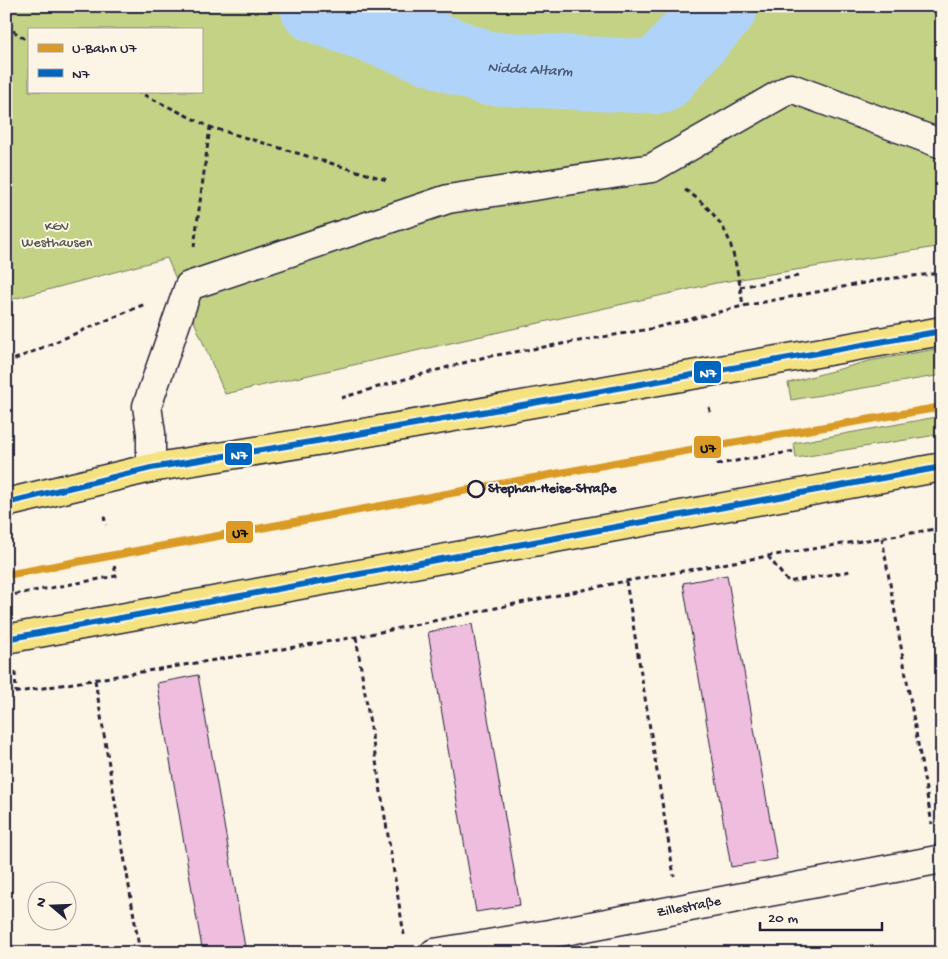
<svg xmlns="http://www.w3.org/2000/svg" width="948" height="959" font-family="'Gochi Hand',sans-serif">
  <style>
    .green { fill: #c4d286; stroke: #737a60; fill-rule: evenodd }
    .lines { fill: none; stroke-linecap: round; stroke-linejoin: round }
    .river { stroke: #b0d4f9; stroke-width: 74 }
    .building { fill: #efbede; stroke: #22223b }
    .minor-casing { stroke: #22223b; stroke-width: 31 }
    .major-casing { stroke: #22223b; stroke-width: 31 }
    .path { stroke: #22223b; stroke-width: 3; stroke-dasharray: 5 4; stroke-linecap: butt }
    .minor { stroke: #fcf5e5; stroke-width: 28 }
    .major { stroke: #f5e382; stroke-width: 28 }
    .bus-1-casing { stroke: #fcf5e5; stroke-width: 10 }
    .bus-1 { stroke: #0065bd; stroke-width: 6 }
    .metro-1-casing { stroke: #fcf5e5; stroke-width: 11 }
    .metro-1 { stroke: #da9a25; stroke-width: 8 }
    .stop-dot { fill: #fcf5e5; stroke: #22223b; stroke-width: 2.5 }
    .labels { text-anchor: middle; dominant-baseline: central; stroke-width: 4; stroke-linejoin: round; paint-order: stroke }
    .park-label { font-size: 14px; fill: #535752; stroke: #fcf5e5 }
    .stop-label { font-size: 14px; font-weight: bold; fill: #22223b; stroke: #fcf5e5; text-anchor: start }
    .street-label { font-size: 14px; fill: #22223b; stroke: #fcf5e5 }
    .water-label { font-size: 15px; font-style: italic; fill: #4d5774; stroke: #fcf5e5 }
    .line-badge { stroke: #fcf5e5; stroke-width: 2 }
    .badge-label { font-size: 14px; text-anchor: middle; font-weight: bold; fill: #fff }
    .pale-badge-label { font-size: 14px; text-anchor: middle; font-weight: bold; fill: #111 }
  </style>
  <rect width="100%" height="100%" fill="#fcf5e5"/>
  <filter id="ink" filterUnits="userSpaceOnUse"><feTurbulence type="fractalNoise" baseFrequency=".02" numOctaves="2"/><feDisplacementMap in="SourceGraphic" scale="10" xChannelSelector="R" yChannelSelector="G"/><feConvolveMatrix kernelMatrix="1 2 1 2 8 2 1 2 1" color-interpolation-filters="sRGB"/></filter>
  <g filter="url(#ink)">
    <path class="green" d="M6,6H942V246L716,283L225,394L167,258L6,301ZM29,29H201V91H29Z
      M942,348V375L791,400L788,383L869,361Z
      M942,416V434L796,458L794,443Z"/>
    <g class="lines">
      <path class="river" id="s1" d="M317,6L486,68L659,77L721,6"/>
    </g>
    <path class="building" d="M727,575L777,859L731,867L683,583Z
      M472,624L520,905L476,912L428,632Z
      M198,675L231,865L246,953H203L197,920L157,683Z"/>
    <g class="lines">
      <defs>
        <g id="minor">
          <path d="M151,468V433L147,406L189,286L448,199L652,168L791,88L942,144"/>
          <path id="s2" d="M434,953L549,934L942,859"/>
        </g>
        <path id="major" d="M6,503L151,468L335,438L942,331
          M6,639L942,467"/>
      </defs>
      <use href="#minor" class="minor-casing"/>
      <use href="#major" class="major-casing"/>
      <path class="path" d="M6,25L20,36L29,41
        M136,91L210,127L387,180
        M685,190C702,200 722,221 729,240C736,261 740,284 743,306
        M194,247L210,127
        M740,287L798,276
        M6,363L145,304
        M341,398L412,377L485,357L650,329L743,306L885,279L942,273
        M709,407L711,415
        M717,454L718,464L795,451
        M104,516L106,525
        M882,538L932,824
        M768,556L788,582L851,571
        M626,581L674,876
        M6,596L116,576L114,564
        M356,637L404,935
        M15,672L16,692
        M95,680L140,953
        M6,694L356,637L626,581L768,556L942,528"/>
      <use href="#minor" class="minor"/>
      <use href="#major" class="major"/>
      <defs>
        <path id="bus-1" d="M6,503L151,468L335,438L942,331
          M6,639L942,467"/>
      </defs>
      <use href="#bus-1" class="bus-1-casing"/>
      <use href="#bus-1" class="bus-1"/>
      <defs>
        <path id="metro-1" d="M6,575L620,462L942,407"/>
      </defs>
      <use href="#metro-1" class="metro-1-casing"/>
      <use href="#metro-1" class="metro-1"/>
    </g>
  </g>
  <circle class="stop-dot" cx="476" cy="489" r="8"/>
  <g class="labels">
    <g class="park-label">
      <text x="57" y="227">KGV<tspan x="57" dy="16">Westhausen</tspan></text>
    </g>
    <g class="stop-label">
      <text x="488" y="489">Stephan-Heise-Straße</text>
    </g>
    <g class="street-label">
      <text stroke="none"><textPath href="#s2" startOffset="259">Zillestraße</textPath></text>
    </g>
    <g class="water-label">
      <text stroke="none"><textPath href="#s1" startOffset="224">Nidda Altarm</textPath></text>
    </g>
  </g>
  <g class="line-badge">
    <rect x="693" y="360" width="29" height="24" rx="5" fill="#0065bd"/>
    <rect x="693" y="435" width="29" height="24" rx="5" fill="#da9a25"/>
    <rect x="224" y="442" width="29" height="24" rx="5" fill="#0065bd"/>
    <rect x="225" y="520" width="29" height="24" rx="5" fill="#da9a25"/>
  </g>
  <g class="badge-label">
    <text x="708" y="377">N7</text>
    <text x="239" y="459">N7</text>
  </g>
  <g class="pale-badge-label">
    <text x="708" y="452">U7</text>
    <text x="240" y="537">U7</text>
  </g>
  <rect width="948" height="959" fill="none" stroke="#fcf5e5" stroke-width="25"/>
  <rect x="12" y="12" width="923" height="934" fill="none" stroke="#22223b" stroke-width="2" filter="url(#ink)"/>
  <rect x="28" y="28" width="175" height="65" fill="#fcf5e5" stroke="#a5a1a1"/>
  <rect x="38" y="44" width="25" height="8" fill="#da9a25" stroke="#a5a1a1"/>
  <text x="72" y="52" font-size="15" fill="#22223b">U-Bahn U7</text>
  <rect x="38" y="69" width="25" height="8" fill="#0065bd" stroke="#a5a1a1"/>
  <text x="72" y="78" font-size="15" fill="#22223b">N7</text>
  <g transform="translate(52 906) rotate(289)"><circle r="24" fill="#fcf5e5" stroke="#a5a1a1"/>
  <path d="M0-4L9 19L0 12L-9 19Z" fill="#22223b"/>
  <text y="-8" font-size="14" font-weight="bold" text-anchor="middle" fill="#22223b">N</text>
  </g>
  <path d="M760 922v8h122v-8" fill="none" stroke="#22223b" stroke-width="2.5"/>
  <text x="768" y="922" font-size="15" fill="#22223b" stroke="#fcf5e5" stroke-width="4" paint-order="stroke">20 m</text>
</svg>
